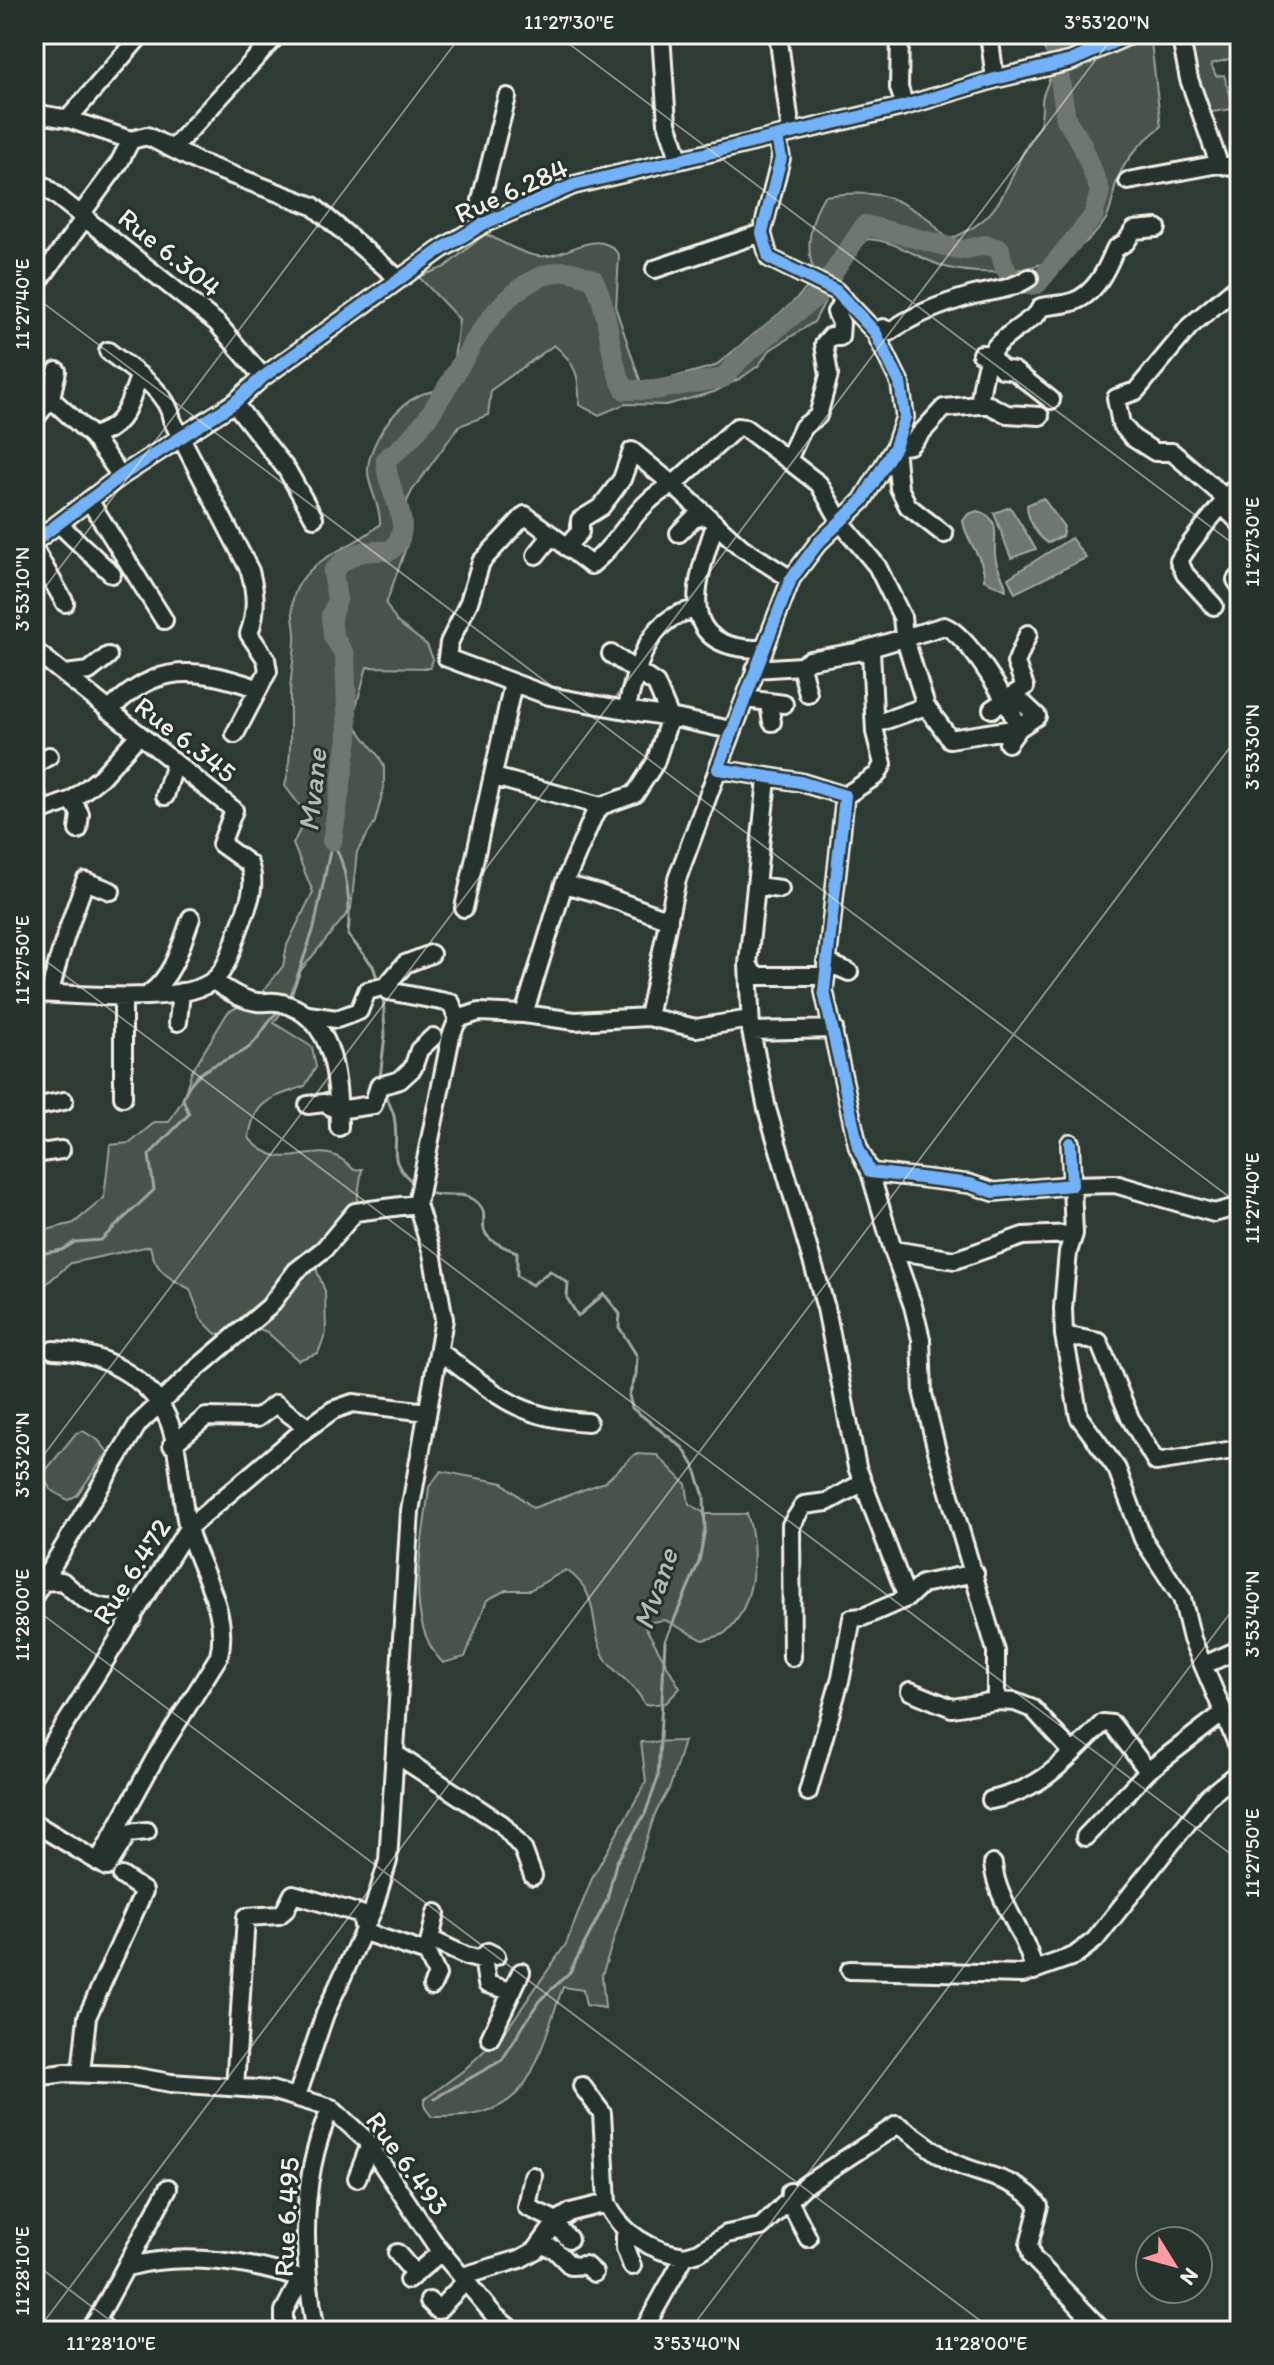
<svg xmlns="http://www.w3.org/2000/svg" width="1274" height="2365" font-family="Itim,sans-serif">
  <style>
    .green { fill: #48524c; stroke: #9ea29a; stroke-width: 2 }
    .water { fill: #6f7770; stroke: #a4a8a0; stroke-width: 2 }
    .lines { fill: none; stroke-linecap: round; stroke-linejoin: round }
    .stream { stroke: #a4a8a0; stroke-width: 3 }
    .river { stroke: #6f7770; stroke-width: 20 }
    .minor-casing { stroke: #f4f1e8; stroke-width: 22 }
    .minor { stroke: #26332d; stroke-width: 16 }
    .cycleway-casing { stroke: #26332d; stroke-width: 17 }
    .cycleway { stroke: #73b2f8; stroke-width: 12 }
    .ticks { fill: none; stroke: #f4f1e8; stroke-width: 2; stroke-opacity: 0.45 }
    .labels { text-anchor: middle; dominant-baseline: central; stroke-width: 6; stroke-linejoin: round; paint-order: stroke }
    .street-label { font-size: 28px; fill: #f4f1e8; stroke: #26332d }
    .water-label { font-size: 30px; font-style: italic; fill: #b8bab2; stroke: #26332d }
    .neatline { fill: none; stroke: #f4f1e8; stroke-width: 3 }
    .ticks-label { font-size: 20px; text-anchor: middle; fill: #f4f1e8 }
  </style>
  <rect width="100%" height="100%" fill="#2e3b34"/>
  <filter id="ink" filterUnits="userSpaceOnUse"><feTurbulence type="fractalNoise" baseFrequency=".0125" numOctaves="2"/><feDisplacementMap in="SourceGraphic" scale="16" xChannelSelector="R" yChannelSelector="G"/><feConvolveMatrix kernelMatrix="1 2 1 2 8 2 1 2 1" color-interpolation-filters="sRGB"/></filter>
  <g filter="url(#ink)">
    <path class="green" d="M1037,34H1150L1161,127C1143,141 1127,156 1118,178C1112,191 1114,206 1106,219C1077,267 999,280 949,268C921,261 899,241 868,239L852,250L814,322L770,350L758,366L741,378L714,392L666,405L625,404L599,415L579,405C580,377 576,363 554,345L491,390L488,415L459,426L412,491L407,501L409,539L386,604L397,622L427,645L433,659L430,668L367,667L352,721L380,758L384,767V787L375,822L357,852L351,909L301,970L289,1001L274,1023L312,1047L316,1067L305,1086C272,1098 254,1099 249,1138C289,1183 317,1128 354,1170L362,1169L357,1201L318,1251L317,1271L325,1291L326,1333L318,1353L298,1360L267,1332L257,1328L216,1334L201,1319L190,1289C168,1278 155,1271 150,1246L71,1263L34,1294V1233L74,1223L104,1198L110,1145L130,1143L155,1122H169L183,1099L191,1073L228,1012L260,995L283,966L287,945L313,892L293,844L307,815L285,786C293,755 289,727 290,695C290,674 296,653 295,633C293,612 288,600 301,581C321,552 356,547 380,524C381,500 362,483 370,457C377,433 396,406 420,395C428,391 436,393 442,385C456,368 456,341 459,319L419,277L445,267L485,234C501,241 521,254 538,256C566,260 597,224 619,255L616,309L641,383L649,384L715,366L791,304L818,277C802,255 811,217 824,196C870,191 888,191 927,218C936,224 939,234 950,239C999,219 1001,197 1023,153C1035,128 1042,134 1042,103C1041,92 1052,82 1051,68C1050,56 1041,45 1037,34Z
      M1187,34H1240V56L1211,64L1216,76L1224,75L1233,105L1231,109L1206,113L1193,82Z
      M83,1431L98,1440L108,1452L77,1495L68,1500L50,1489L42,1475L76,1433Z
      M635,1454L657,1455L686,1484L689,1504L706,1514H747C759,1549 756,1605 726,1632C721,1637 710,1638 703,1640L665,1620L643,1623L680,1688L666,1703L645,1705C633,1680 615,1676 605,1658C587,1625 603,1594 566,1570L530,1590H506L487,1600L465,1657L443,1663C401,1620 424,1542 429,1487L441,1471L503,1483L533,1508L605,1482Z
      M684,1741L670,1787L655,1814L602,1975L605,2008L586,2005L583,1990L563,1987C532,2068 536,2120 432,2117L425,2108V2099L464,2070L507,2029L566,1944L593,1876L646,1782L641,1742Z"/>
    <path class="water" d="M1043,498L1064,527L1062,536L1048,543C1037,537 1027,518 1027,505Z
      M1010,507L1036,549L1011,558L994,513Z
      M977,511C1005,518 991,541 996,561C998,571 1006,581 1006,590L984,580C986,559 966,543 963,521L968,514Z
      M1071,538L1086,558L1015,593L1008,578Z"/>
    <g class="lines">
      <path class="stream" d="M332,841C348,866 351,906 348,935L373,966L379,984
        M290,998L314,928L332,841
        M380,1078L385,1035L383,995
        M385,1092C387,1100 392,1108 394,1116C401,1151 383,1158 416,1185
        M426,1192C440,1199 460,1190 474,1200C500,1219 459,1232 517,1252V1276L532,1285L550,1271L568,1283L567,1298L578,1316L604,1294L620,1314L619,1327L637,1356L636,1375L629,1395L632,1408L683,1448L694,1466L704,1496L705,1529L699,1562L665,1641L658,1778L645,1814L616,1863L607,1900L570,1972L539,2001L502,2060L435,2098
        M34,1255L62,1250L75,1242L101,1240L154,1190L149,1155L189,1114L183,1099C193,1066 224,1064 247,1049C260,1040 267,1020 280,1010"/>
      <path class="river" d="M332,841L348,738L345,655L333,636L331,616L337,600L333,572C348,552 365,550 390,551C420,526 384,490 386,459C458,413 473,283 563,271C572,270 584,276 593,279C612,314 606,355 625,390H654L723,378L741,358L819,294L865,225L961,250L986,245L1000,249C1003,271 1013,289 1037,284L1093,217L1100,191L1082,144L1066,119L1053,34"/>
      <defs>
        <path id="minor" d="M661,34L667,123L679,158
          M778,34L791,132
          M900,34L899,88L905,106
          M989,34L995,79
          M1180,34L1189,79L1219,164
          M34,113L68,119L131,140L147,136L198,162L313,206L399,279
          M68,119L142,34
          M777,137L781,158L762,233L769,258L836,291L875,332L900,383L905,417L895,447L862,501L818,543L791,579L718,769L800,782L845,796L824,991L858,1147L870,1172L970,1184L994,1192L1072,1185L1070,1143
          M174,147L278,34
          M34,178L217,323L263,377
          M1128,181L1219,164L1240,169
          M82,213L119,163L131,140
          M483,224L481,200L507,97
          M655,269L762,233
          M34,288L86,216
          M845,300L836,312L841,323L840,337L831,336L824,344L829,375L818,416L803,427L788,460L819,484L842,524L877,566L902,617L904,636L926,706L950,739L1019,728L1037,716L1021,701L1011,710
          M875,332L883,328L889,332C913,315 942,304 970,296C992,290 1009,291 1029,278
          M108,351C130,369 168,390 172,420L250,571C256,594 257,611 249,634L266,659L268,671L235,734
          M981,354H989L1002,369L1014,371L1051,400
          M38,387L92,436L121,476
          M234,403L287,470L314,518
          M979,405H989L1007,414L1040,416
          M34,420L51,398L57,371
          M92,436C126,427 127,407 139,377
          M89,500L164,620
          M1228,500L1172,452H1155L1133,438L1121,424L1116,398L1136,391L1190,326L1240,284
          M1222,505L1240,523
          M59,524L112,574
          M715,525C695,584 673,650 763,649
          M679,533L693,519L706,515
          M944,534L908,506L899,488L895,447L910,445L944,408L979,405C989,342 988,351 1037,314L1041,307C1051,305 1063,305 1072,302C1095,295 1107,269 1115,249L1126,242L1134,230L1157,228
          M34,542L121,476L234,403L263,377L440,250L483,224L574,185L905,106L995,79L1071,61L1132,34
          M566,547L580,532V520L601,507L611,494L622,479L632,451L673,485L737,427L745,428L788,460
          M34,549L65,603
          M536,555L552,535
          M1236,580L1240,586
          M1214,606L1185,574L1179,561C1196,532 1221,509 1240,480
          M34,650L234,810L221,844L249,864C258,887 247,907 239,929C233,945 228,967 215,979C185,1006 76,994 34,993
          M611,654L656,684L670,717L731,730
          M801,666L808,694
          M755,669L801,666L810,660L857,652L944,626C969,635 1008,703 1019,728L1008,743
          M65,674L89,671L108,656
          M746,699L784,704
          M769,704L772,722
          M992,709L1025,687L1016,663L1028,634
          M626,710L549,696L447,658L449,643L469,602L481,562L525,515L591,565C622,541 637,500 673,485L741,547L791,579
          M109,711C157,661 197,668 257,688
          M875,724L926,706
          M34,765L49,756
          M494,777L601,806
          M767,779L748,964L755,976H824
          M34,789L38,799L34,814
          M165,796L175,763
          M845,796L877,775L883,764L875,732L871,651L858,652
          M72,800L101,777L139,735
          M34,814L72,800L80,814L78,830
          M564,884L597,893L669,920
          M757,886L780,889
          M464,908L513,683
          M826,962L849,972
          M748,964L751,1031L767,1109L826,1308L857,1467L907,1598
          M213,981C226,989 241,1000 257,1002C265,1003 273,1000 282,1003C336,1018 338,1080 339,1127
          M386,986L388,991L451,1003L458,1019L479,1012L524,1014L564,884L593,817L601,806L635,794L655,763L670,717L626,710C637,670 646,616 695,610
          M50,993C58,955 72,918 85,881L111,891
          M150,993C174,975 181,945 191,918
          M524,1014L575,1021L648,1017L696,1028L750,1019
          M308,1015L337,1019L359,1011L367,991L386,986L405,964L431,954
          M648,1017L677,879L718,769
          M178,1022L181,992
          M751,1031L834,1029
          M123,1097V998
          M308,1105L324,1103L337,1110L373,1105L379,1086L400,1080L413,1068L419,1050L433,1037
          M34,1107L64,1101
          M34,1154L61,1150
          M870,1172L893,1250L955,1260L1023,1236L1074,1234
          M1240,1206L1214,1213L1115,1184L1072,1185L1074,1234L1068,1252L1063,1308L1064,1335L1079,1417L1117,1469L1143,1539L1182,1598L1192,1639L1240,1751
          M893,1250L913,1306L921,1339L923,1394L938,1455L996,1651V1701
          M1064,1335L1099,1342L1130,1418L1156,1462L1240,1449
          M53,1350C98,1351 149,1376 168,1419C180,1447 180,1497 188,1528C199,1571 230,1609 219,1656L154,1760L98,1862
          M440,1352C496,1393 515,1418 588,1422
          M172,1445L206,1417L257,1418L276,1404L307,1427
          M36,1582L62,1581C79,1596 94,1611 117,1608L133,1618
          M34,1596L138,1424L196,1369L269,1307L296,1271L324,1249L355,1212L417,1204
          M792,1657L791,1525L804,1505L827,1502L862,1483
          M1204,1665L1240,1649
          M910,1691L952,1708L996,1701L1015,1702L1033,1709L1072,1752
          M397,1755L502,1824L523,1849L533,1876
          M34,1774L188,1528L298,1435L333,1410L353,1403L427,1412
          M808,1792L841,1677L852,1618L863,1617L907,1598L922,1584L975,1573
          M991,1800C1045,1788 1065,1760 1103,1723L1112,1724L1148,1771
          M34,1823L107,1867L128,1833L147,1831
          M1085,1837L1148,1771L1223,1713
          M993,1864C997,1903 1026,1932 1034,1971
          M432,1940L466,1956L485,1961
          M496,1956L488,1952L483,1957L487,1984L511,1991
          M850,1970L1023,1974L1074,1956L1095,1940L1208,1797L1240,1771
          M432,1986L437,1975L427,1953L436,1913
          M490,2038L521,1972
          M81,2073L87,2017L144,1891L122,1876
          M34,2077L66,2073L126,2075L171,2083L271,2090L331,2108L366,2140L437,2247L494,2315L513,2331
          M582,2086L602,2113L607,2203
          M235,2087L246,1917L279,1915L285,1910L293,1894L361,1914L364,1932L427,1953
          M34,2093L37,2077
          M297,2096L325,2014L373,1910L388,1861L410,1511L444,1319L432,1253L417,1204L451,1036L458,1019
          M533,2176L527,2207L557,2221
          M357,2178L369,2147
          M790,2192L789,2201L808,2238
          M555,2224L569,2239
          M629,2233L625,2236V2248L632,2266
          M541,2245L554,2249L571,2266L585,2265L594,2273
          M397,2253L414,2273
          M685,2256L699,2252L727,2234L761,2227L804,2186L897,2125C904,2127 932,2150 943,2157C969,2175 1019,2175 1039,2206L1029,2245L1032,2257L1103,2331
          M127,2267C185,2251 251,2262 307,2281
          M463,2276L520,2259L536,2250L557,2221L571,2212L607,2203C620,2233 653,2252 685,2256L643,2331
          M408,2280L441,2252
          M429,2301L438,2310L467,2280
          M97,2320L168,2188
          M88,2331L97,2320L107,2331
          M284,2331V2311L298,2284L307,2281
          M316,2331C302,2258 299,2177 331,2108"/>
      </defs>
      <use href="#minor" class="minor-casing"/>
      <use href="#minor" class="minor"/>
      <defs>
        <path id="cycleway" d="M777,137L781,158L762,233L769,258L836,291L875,332L900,383L905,417L895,447L862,501L818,543L791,579L718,769L800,782L845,796L824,991L858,1147L870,1172L970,1184L994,1192L1072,1185L1070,1143
          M34,542L121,476L234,403L263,377L440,250L483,224L574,185L905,106L995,79L1071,61L1132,34"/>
      </defs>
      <use href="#cycleway" class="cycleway-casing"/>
      <use href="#cycleway" class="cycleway"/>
    </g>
  </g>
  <path class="ticks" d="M556,34L1240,549M34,296L1240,1205M34,602L462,34M34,952L1240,1861M34,1468L1115,34M34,1608L994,2331M34,2263L124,2331M37,2331L1240,734M689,2331L1240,1600"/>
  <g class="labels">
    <g class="street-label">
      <text transform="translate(511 190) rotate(-24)">Rue 6.284</text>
      <text transform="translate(170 252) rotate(39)">Rue 6.304</text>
      <text transform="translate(186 739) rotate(38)">Rue 6.345</text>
      <text transform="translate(131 1571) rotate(-57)">Rue 6.472</text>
      <text transform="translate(408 2163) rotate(54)">Rue 6.493</text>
      <text transform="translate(286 2217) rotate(-87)">Rue 6.495</text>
    </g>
    <g class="water-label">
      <text transform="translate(312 790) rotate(-84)">Mvane</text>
      <text transform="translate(655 1589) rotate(-71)">Mvane</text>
    </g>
  </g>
  <rect width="1274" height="2365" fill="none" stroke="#26332d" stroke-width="88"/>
  <g transform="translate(1174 2265) rotate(127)"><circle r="38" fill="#26332d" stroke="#787f78" stroke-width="2"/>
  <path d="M0-6L14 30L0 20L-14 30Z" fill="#ff9aa2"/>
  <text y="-12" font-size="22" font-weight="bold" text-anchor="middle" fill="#f4f1e8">N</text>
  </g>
  <rect x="44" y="44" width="1186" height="2277" class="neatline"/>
  <g class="ticks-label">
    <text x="569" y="29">11°27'30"E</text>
    <text x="1107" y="29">3°53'20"N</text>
    <text transform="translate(22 304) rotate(-90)" y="7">11°27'40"E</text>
    <text transform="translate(1252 542) rotate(-90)" y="7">11°27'30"E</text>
    <text transform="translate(22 589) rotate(-90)" y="7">3°53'10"N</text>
    <text transform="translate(1252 747) rotate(-90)" y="7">3°53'30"N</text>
    <text transform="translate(22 960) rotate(-90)" y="7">11°27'50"E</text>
    <text transform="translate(1252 1198) rotate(-90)" y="7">11°27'40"E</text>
    <text transform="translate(22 1455) rotate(-90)" y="7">3°53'20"N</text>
    <text transform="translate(1252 1614) rotate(-90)" y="7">3°53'40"N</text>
    <text transform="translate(22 1615) rotate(-90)" y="7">11°28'00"E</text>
    <text transform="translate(1252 1853) rotate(-90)" y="7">11°27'50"E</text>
    <text transform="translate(22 2271) rotate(-90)" y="7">11°28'10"E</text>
    <text x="111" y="2350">11°28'10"E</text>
    <text x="697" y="2350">3°53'40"N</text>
    <text x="981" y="2350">11°28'00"E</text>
  </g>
</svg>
